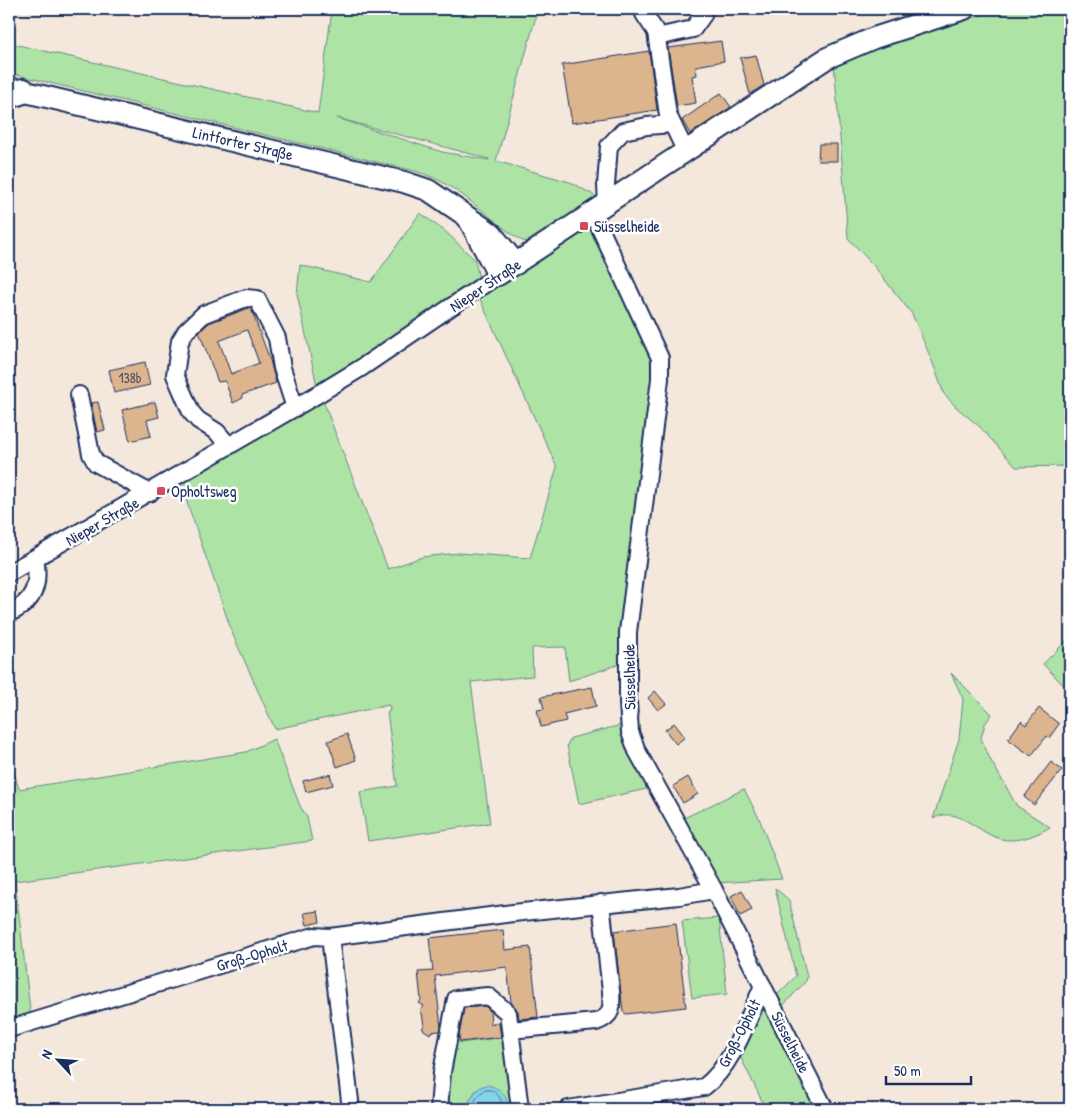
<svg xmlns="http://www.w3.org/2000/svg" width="1079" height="1118" font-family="'Patrick Hand',sans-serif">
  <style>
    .green { fill: #ade3a5; stroke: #648982; fill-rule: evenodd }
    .water { fill: #86d2e6; stroke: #5b91b0 }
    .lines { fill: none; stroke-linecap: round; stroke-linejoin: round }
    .shore { stroke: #467094; stroke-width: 1 }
    .building { fill: #dcb48d; stroke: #1b2f5e; fill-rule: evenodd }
    .minor-casing { stroke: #1b2f5e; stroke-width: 20 }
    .major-casing { stroke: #1b2f5e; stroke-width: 24 }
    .highway-casing { stroke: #1b2f5e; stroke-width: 28 }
    .minor { stroke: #fff; stroke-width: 16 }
    .major { stroke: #fff; stroke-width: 20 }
    .highway { stroke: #fff; stroke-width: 24 }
    .poi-dot { fill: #d1495b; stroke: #fff; stroke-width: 2 }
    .labels { text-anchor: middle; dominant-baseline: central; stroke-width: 5; stroke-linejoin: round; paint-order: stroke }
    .number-label { font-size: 14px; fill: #4b506a }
    .street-label { font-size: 16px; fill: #1b2f5e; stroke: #fff }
    .poi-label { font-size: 16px; fill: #1b2f5e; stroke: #fff; text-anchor: start }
  </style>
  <rect width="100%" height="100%" fill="#f4e8dd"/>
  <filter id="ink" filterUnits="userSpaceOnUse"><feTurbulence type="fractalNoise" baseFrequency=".02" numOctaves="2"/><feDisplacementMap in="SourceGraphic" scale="10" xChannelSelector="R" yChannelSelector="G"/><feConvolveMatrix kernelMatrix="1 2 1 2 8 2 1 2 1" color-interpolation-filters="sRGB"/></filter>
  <g filter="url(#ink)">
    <path class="green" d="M332,9H538L496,161L570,182L599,198L535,242L522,241C494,223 471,198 442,182C419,169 393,167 369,160L9,73V43L318,113ZM337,118L489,159V160L442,152Z
      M1000,9H1070V466L1016,467L980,427L956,407L944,394L932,361L912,314L873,265L848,238L834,63Z
      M420,213L446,232L475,260L479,279L431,312L317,386L297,294L300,265L371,282Z
      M591,223L654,352L656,378L623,663L569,681L565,647L532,648L533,676L471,682L490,823L368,841L360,792L397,786L387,712L390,711L389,705L275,729L233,635L180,482L320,393L388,569L422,557L459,553L530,558L557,467L478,295Z
      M1070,637V692L1043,664Z
      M951,673L992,714L985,724L981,738L990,759L1017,806L1050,827C1039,834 1024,840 1010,840C982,841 960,802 933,819L959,739L963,699Z
      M625,724L651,788L579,804L567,745L571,738Z
      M274,739L300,806L307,817L312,841L15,881L31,1018L9,1025V756L19,789L246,752Z
      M744,789L759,818L782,879L715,883L680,820Z
      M775,888L789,900L807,977L806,981L780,1009L774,998L796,976Z
      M719,918L727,994L692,998L682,921Z
      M763,997L819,1109H766L737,1050Z
      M458,1032L460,1043L505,1037L515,1109H507L508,1108L476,1090L466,1107H460L458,1109H443Z"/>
    <path class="water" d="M488,1085C500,1088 509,1096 507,1109H458L459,1107H466C473,1097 475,1086 488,1085Z"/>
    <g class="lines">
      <path class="shore" d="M470,1109C474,1104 477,1095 482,1092C493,1084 503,1099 503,1109"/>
    </g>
    <path class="building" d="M721,41L724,61L696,66L697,75L692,76L696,103L677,106L668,48Z
      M649,51L657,110L572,123L562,65Z
      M756,55L764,85L750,94L740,58Z
      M721,93L731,107L690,134L682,120Z
      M819,144H837V161H818Z
      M249,308H251L253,314L270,360L276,383L242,395L243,398L233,403L225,381L218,382L199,332L209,323ZM247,330L259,363L231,374L219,341Z
      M145,362L150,385L114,393L109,370Z
      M98,402L105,430L97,432L91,403Z
      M155,402L159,417L147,420L151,436L130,441L122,410Z
      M592,687L596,706L564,714L566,721L541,727L537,710L544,709L541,697Z
      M655,691L666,704L658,710L648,698Z
      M1039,708L1059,724L1049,738L1047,736L1031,756L1008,739L1021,721L1026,725Z
      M674,723L685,737L676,744L665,730Z
      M347,734L356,760L337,767L328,741Z
      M1051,762L1062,770L1034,805L1024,797Z
      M330,774L333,785L306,792L303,781Z
      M688,777L698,794L683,803L673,786Z
      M742,890L752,910L740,916L731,896Z
      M318,911L320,922L307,925L304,913Z
      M676,923L686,1007L626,1014L623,1012L614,931Z
      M503,930L505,950L530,947L538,1017L519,1019L518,1011L511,1002L507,967L435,976L441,1027L440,1031L431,1032L430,1034L424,1030L422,1028L424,1026L422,1013L420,1011L424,1006L419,1003L421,1000L418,972L433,971L429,938Z
      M485,1006L490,1011L491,1024L499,1023L501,1037L460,1042L459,1036L464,1008Z"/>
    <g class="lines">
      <defs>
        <path id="minor" d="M644,14L656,32L668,115L686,152
          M657,37L693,29L703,15
          M607,204L606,185L609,146L623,131L647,126L672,124
          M593,213L660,358V379L628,632V702L630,732L637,751L714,890L825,1109
          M79,395L91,454L96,463L150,493
          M229,446L217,432L198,420L191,412L175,375L180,341L186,331L204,314L246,298L257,299L277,338L282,368L295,408
          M9,573L320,393L361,368L498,275
          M9,613C34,603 40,584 35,559
          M330,937L513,913L679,896L714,890
          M9,1029L314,936L330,937L351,1109
          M510,1030L596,1022C613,1016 612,1008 611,991L601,903
          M439,1109L442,1072L456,999L488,996L508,1013L520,1109
          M568,1109L704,1087C733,1066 748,1018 763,986"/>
        <path id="major" d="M9,88L404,182L428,190L491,233L516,264
          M468,218L498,275L827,58L874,38L964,9"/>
        <path id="highway" d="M9,96L23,91"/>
      </defs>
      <use href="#minor" class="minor-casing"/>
      <use href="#major" class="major-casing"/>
      <use href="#highway" class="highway-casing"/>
      <use href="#minor" class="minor"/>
      <use href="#major" class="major"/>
      <use href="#highway" class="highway"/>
    </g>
  </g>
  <g class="poi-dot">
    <rect x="579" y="221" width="10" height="10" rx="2.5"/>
    <rect x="156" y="486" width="10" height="10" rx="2.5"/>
  </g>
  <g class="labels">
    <g class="number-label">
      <text x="130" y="377">138b</text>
    </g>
    <g class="street-label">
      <text transform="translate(243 143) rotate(13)">Lintforter Straße</text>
      <text transform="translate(485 285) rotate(-34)">Nieper Straße</text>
      <text transform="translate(102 521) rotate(-30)">Nieper Straße</text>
      <text transform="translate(629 677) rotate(-91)">Süsselheide</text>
      <text transform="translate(252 955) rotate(-17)">Groß-Opholt</text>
      <text transform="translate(739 1033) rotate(-63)">Groß-Opholt</text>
      <text transform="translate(791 1042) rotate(63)">Süsselheide</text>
    </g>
    <g class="poi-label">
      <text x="594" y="226">Süsselheide</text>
      <text x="171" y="491">Opholtsweg</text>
    </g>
  </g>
  <rect width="1079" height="1118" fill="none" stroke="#fff" stroke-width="30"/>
  <rect x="15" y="15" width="1049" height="1088" fill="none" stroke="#1b2f5e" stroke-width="2" filter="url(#ink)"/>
  <g transform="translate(58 1060) rotate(296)" stroke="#ffffff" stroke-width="4" paint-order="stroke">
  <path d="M0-4L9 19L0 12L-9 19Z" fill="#1b2f5e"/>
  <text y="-8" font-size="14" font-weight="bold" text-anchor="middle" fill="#1b2f5e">N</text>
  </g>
  <path d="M886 1076v8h85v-8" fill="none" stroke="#1b2f5e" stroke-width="2.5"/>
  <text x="894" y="1076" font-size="15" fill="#1b2f5e" stroke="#ffffff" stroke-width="4" paint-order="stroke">50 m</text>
</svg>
